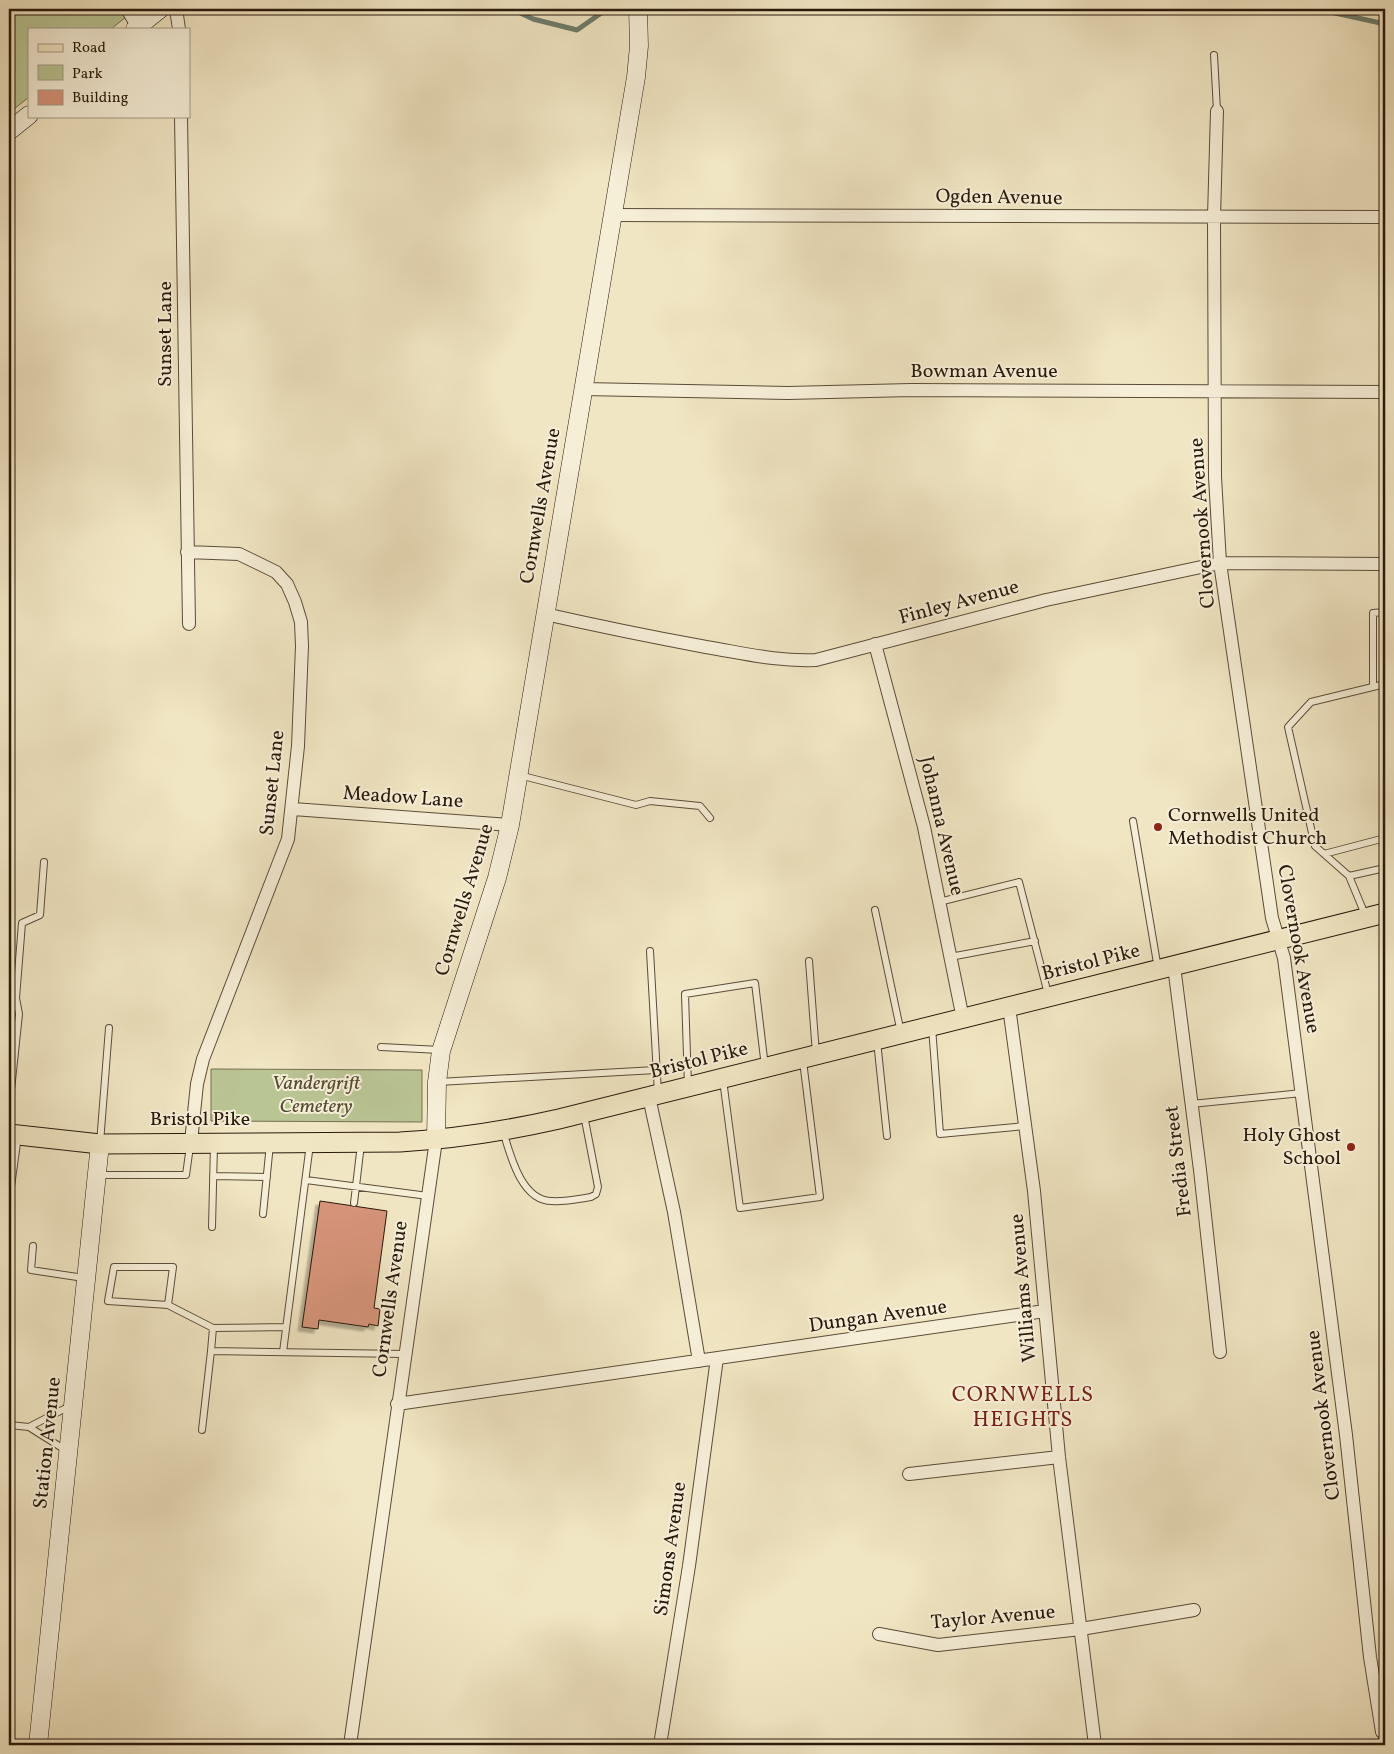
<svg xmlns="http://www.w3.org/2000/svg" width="1394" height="1754" font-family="Vollkorn,serif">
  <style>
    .green { fill: #bac594; stroke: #726f50 }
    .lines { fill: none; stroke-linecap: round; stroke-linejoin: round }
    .stream { stroke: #6d7d6d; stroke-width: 5 }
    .building { fill: #d6947a; stroke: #29190b; filter: url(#shadow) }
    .lane-casing { stroke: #5b4c39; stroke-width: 8 }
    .street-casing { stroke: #5b4c39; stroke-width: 14 }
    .secondary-casing { stroke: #29190b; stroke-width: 19 }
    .primary-casing { stroke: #29190b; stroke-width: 21 }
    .lane { stroke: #f6efd8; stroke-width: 6 }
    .street { stroke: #f6efd8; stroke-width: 12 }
    .secondary { stroke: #f6efd8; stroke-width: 18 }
    .primary { stroke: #f1e6c3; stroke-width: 19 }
    .poi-dot { fill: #8f2418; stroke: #f6efd8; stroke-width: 2 }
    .labels { text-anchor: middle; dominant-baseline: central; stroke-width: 4; stroke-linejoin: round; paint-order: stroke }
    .street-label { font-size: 20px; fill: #29190b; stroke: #f6efd8 }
    .poi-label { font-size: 20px; fill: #29190b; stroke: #f6efd8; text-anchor: start }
    .park-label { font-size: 20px; font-style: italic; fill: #544d34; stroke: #f6efd8 }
    .quarter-label { font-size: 22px; letter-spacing: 1px; fill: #7a1f14; stroke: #f6efd8 }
  </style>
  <defs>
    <filter id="shadow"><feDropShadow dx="-4" dy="4" stdDeviation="1" flood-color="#0004"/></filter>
  </defs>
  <rect width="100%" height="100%" fill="#f1e6c3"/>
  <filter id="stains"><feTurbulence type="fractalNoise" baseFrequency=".004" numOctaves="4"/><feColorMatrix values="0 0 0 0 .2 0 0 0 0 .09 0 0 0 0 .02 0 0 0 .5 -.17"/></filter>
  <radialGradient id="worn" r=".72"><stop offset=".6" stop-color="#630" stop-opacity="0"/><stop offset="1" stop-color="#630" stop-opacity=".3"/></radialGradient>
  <path class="green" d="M9,9H136L111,29H29V97L9,113Z
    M211,1069L422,1070V1122L211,1121Z"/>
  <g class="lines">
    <path class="stream" d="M512,9L533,19L577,30L607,9
      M1317,9L1385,24"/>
  </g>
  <path class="building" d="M320,1201L387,1211L374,1308L380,1309L378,1326L369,1324L368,1327L319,1320L318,1329L302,1327Z"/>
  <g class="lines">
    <defs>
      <path id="lane" d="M1214,55L1217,111
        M1373,687V613L1385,612
        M519,775L636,805L650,801L700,806L710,818
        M1133,821L1158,969
        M1324,854L1385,838
        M1349,876L1385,868
        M939,902L1019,882L1048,994
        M875,910L901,1033
        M1366,917L1349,876L1315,846L1288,727L1311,702L1385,684
        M650,951L658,1093
        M950,957L1035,941
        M809,961L816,1054
        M932,1027L940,1134L1025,1126
        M877,1041L887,1136
        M381,1047L440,1050
        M723,1080L740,1208L820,1197L803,1061
        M438,1082L656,1070
        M688,1086L685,994L755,983L765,1067
        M1191,1104L1302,1093
        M9,1109L19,1014L16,998L22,923L40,915L44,862
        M503,1131C510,1154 521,1201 552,1201C564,1202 578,1199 591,1197L596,1194L598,1187L584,1115
        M100,1143L109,1028
        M98,1175H186L190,1146
        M213,1176L267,1177
        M306,1180L428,1196
        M9,1201L18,1136
        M354,1203L361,1144
        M263,1214L270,1144
        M212,1227L214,1144
        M33,1246L31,1270L84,1278
        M168,1305L108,1301L114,1267H173L168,1305L213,1328
        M211,1351L213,1328L286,1327
        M283,1352L310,1144
        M9,1425L29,1427L67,1451
        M29,1427L70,1406
        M202,1430L211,1351L405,1354"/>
      <path id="street" d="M127,9L138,27
        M176,9L179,29
        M1217,111L1214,217L1215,477L1220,563L1272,918L1284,958L1346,1435L1370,1657L1382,1732
        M181,116L189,624
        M613,215L1385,217
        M583,389L788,393L911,390L1385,392
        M187,552L239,554L276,572L287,584L295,602L301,622L302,646L298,746L288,839L203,1059L197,1084L191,1142
        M545,614C598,626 652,637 706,647C743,653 779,662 816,660L1046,600L1220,563L1385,564
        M875,644L924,827L963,1019
        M293,809L510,825
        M1174,966L1200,1170L1220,1352
        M1009,1007L1034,1191L1059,1457L1095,1745
        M649,1097L674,1212L699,1361
        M397,1404L1045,1311
        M909,1474L1059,1457
        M879,1634L938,1645L1081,1629L1194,1610
        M350,1745L436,1140
        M660,1745L689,1566L717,1358"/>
      <path id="secondary" d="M135,29L160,9
        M9,131L29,115
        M436,1140L437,1082L441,1051L497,878L510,825L636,77L639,46L638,9
        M38,1745L100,1144"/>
      <path id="primary" d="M9,1134L100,1144L400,1142C454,1139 506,1131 559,1119L1385,913"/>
    </defs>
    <use href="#lane" class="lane-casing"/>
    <use href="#street" class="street-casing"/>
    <use href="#secondary" class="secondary-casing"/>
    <use href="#primary" class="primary-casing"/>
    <use href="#lane" class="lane"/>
    <use href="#street" class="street"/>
    <use href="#secondary" class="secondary"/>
    <use href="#primary" class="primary"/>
  </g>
  <g class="poi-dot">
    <circle cx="1158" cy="827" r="5"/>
    <circle cx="1351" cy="1147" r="5"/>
  </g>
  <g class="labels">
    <g class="street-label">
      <text transform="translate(999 198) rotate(1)">Ogden Avenue</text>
      <text transform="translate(166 334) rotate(-90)">Sunset Lane</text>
      <text x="984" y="372">Bowman Avenue</text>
      <text transform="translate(541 506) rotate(-80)">Cornwells Avenue</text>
      <text transform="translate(1203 523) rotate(-94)">Clovernook Avenue</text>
      <text transform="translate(959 603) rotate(-15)">Finley Avenue</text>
      <text transform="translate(273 783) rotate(-84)">Sunset Lane</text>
      <text transform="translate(403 798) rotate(4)">Meadow Lane</text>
      <text transform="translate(941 826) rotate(77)">Johanna Avenue</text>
      <text transform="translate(465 900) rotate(-73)">Cornwells Avenue</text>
      <text transform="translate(1298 949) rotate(80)">Clovernook Avenue</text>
      <text transform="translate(1091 963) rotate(-14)">Bristol Pike</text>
      <text transform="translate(699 1061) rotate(-14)">Bristol Pike</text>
      <text x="200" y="1120">Bristol Pike</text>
      <text transform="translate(1179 1161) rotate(-97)">Fredia Street</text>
      <text transform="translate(1024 1288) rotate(-95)">Williams Avenue</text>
      <text transform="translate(391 1299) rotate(-82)">Cornwells Avenue</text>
      <text transform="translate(878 1317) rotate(-8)">Dungan Avenue</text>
      <text transform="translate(1324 1415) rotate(-97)">Clovernook Avenue</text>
      <text transform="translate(48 1443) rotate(-84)">Station Avenue</text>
      <text transform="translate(671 1549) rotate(-82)">Simons Avenue</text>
      <text transform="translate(993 1618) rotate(-5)">Taylor Avenue</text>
    </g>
    <g class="poi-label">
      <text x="1168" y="816">Cornwells United<tspan x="1168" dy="23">Methodist Church</tspan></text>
      <text x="1341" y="1136" text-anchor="end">Holy Ghost<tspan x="1341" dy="23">School</tspan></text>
    </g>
    <g class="park-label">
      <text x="316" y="1084">Vandergrift<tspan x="316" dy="23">Cemetery</tspan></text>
    </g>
    <g class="quarter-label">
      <text x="1023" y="1395">CORNWELLS<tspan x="1023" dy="25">HEIGHTS</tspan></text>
    </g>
  </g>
  <rect width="1394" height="1754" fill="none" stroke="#f1e6c3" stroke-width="30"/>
  <rect x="10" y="10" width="1374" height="1734" fill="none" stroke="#29190b" stroke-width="2.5"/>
  <rect x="15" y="15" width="1364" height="1724" fill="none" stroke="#29190b"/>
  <rect x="28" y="28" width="162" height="90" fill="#f6efd8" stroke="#a49986"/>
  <rect x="38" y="44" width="25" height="8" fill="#f1e6c3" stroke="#a49986"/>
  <text x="72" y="52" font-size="15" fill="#29190b">Road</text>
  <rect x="38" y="65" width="25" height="15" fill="#bac594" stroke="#a49986"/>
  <text x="72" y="78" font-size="15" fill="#29190b">Park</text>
  <rect x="38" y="90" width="25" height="15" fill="#d6947a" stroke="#a49986"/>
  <text x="72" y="102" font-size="15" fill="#29190b">Building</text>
  <rect width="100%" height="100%" filter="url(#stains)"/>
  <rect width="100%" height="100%" fill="url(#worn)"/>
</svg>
